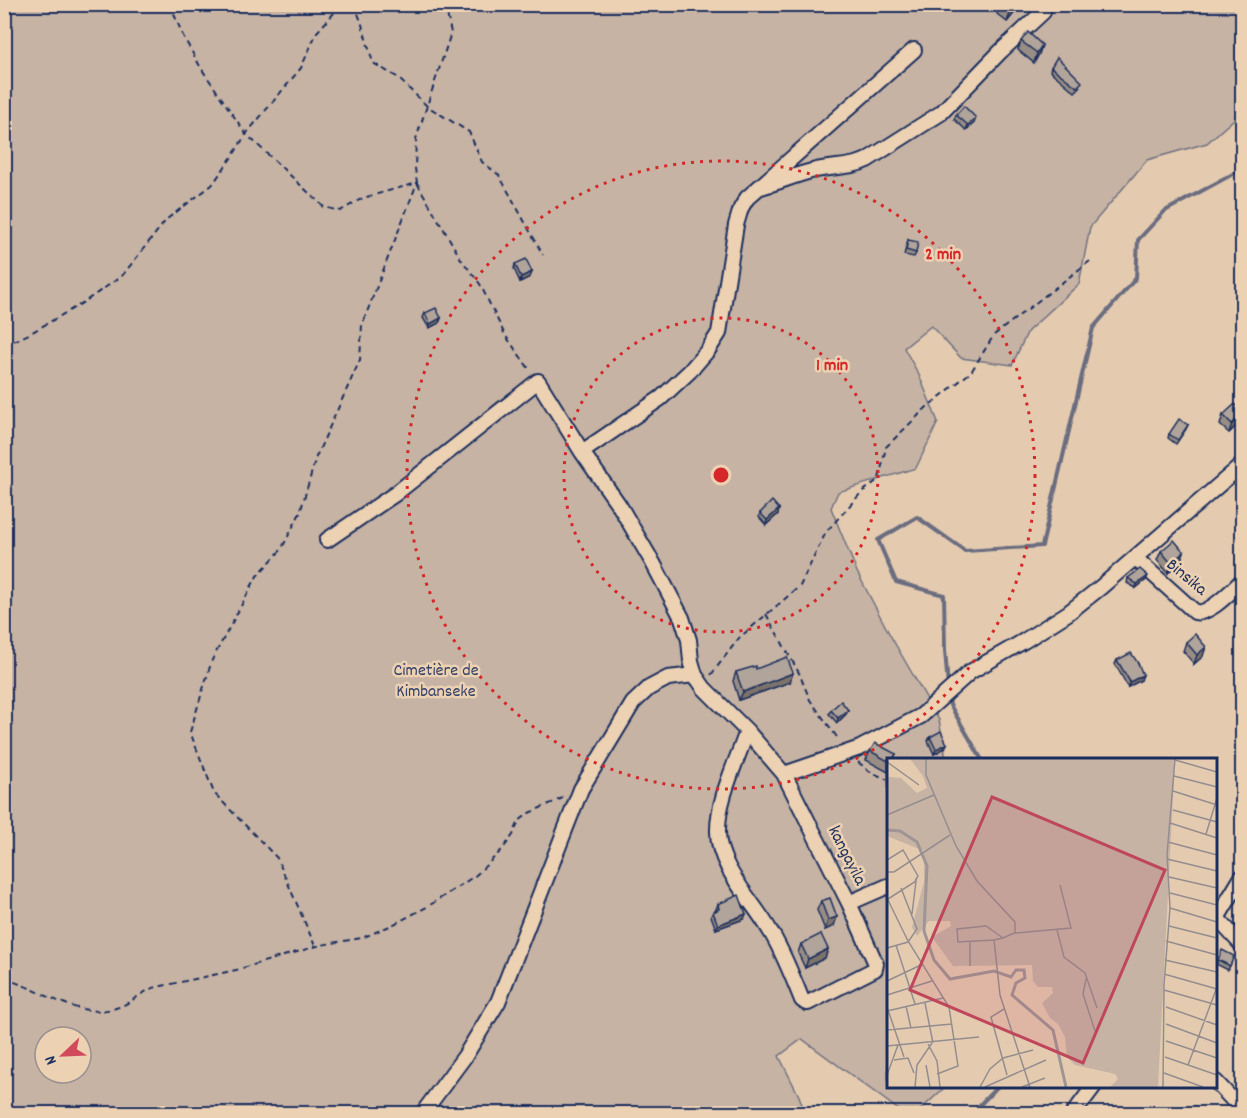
<svg xmlns="http://www.w3.org/2000/svg" width="1247" height="1118" font-family="Dekko,sans-serif">
  <style>
    .green { fill: #c6b3a4; stroke: #707181; stroke-width: 1.5; fill-rule: evenodd }
    .lines { fill: none; stroke-linecap: round; stroke-linejoin: round }
    .stream { stroke: #6a6c7f; stroke-width: 4 }
    .minor-casing { stroke: #1b2f5e; stroke-width: 18 }
    .path { stroke: #1b2f5e; stroke-width: 2; stroke-dasharray: 6 4.5; stroke-linecap: butt }
    .minor { stroke: #ecd1b3; stroke-width: 14 }
    .wall { fill: #988d85; stroke: #1b2f5e; stroke-width: 1.5 }
    .shaded-wall { fill: #7c736c; stroke: #1b2f5e; stroke-width: 1.5 }
    .building { fill: #b1a49b; stroke: #1b2f5e; stroke-width: 1.5 }
    .ring { fill: none; stroke: #d62828; stroke-width: 3; stroke-dasharray: 3 6 }
    .labels { text-anchor: middle; dominant-baseline: central; stroke-width: 5; stroke-linejoin: round; paint-order: stroke }
    .street-label { font-size: 18px; fill: #1b2f5e; stroke: #ecd1b3 }
    .park-label { font-size: 18px; fill: #354368; stroke: #ecd1b3 }
    .inset-river { fill: none; stroke: #9f9595; stroke-width: 3 }
    .inset-road { fill: none; stroke: #948d8f; stroke-width: 1.5 }
    .view { fill: #bf465b; fill-opacity: 0.15; stroke: #bf465b; stroke-width: 3 }
    .inset-edge { fill: none; stroke: #1b2f5e; stroke-width: 3 }
    .centre { fill: #d62828; stroke: #ecd1b3; stroke-width: 3 }
    .ring-label { font-size: 18px; text-anchor: middle; font-weight: bold; fill: #d62828; stroke: #ecd1b3; stroke-width: 5; stroke-linejoin: round; paint-order: stroke }
  </style>
  <rect width="100%" height="100%" fill="#e4cbb0"/>
  <filter id="ink" filterUnits="userSpaceOnUse"><feTurbulence type="fractalNoise" baseFrequency=".0167" numOctaves="2"/><feDisplacementMap in="SourceGraphic" scale="12" xChannelSelector="R" yChannelSelector="G"/><feConvolveMatrix kernelMatrix="1 2 1 2 8 2 1 2 1" color-interpolation-filters="sRGB"/></filter>
  <g filter="url(#ink)">
    <path class="green" d="M5,5H1242V112L1207,143L1147,160L1090,227L1079,284L1028,331L1012,365L961,358L931,326L904,348L919,375L938,422L916,468L838,492L831,508L857,572L890,635L939,720L946,759L888,760V1086L945,1087L917,1113H903L802,1039L779,1056L799,1096L805,1113L5,1114ZM45,1037H81V1073H45Z"/>
    <g class="lines">
      <path class="stream" d="M948,687L945,650L944,595L896,582L878,540L917,517L965,551L1042,546L1093,328L1136,278L1138,240L1165,211L1242,169
        M949,697L950,705L982,760
        M971,1114L998,1086"/>
      <defs>
        <path id="minor" d="M761,187C780,182 797,174 816,170C833,166 851,168 867,160L941,113L1001,51L1043,12
          M582,452L661,398L690,371L708,350L719,333L736,225L741,208L747,198L914,50
          M327,540L395,494L538,381L582,452L619,505L653,563L682,618L689,640L691,661L695,675L704,688L747,731L784,774L849,903L876,964L875,969L808,1003H806L802,1000C792,976 783,951 769,929C753,901 718,867 718,832C717,800 737,761 747,731
          M1135,558L1195,612C1209,616 1232,590 1242,581
          M784,774L860,748L921,716L970,672L1024,641L1068,613L1101,587L1242,465
          M849,903L888,886
          M1217,918L1242,945
          M1216,920L1242,877
          M1216,1082L1242,1110
          M422,1114L465,1056L498,1002L581,789L633,703L649,688L668,678L695,675
          M1073,1114L1094,1086"/>
      </defs>
      <use href="#minor" class="minor-casing"/>
      <path class="path" d="M170,4L183,36L201,68L246,134L324,207L340,211L363,198L417,183L461,259L480,284L505,335L530,370
        M354,4L361,21L373,63L397,77L427,106L469,132L482,162L499,175L543,255
        M4,345L29,334L84,302L122,276L167,219L212,185L234,154L246,134L301,68L317,32L342,4
        M766,614L799,673L810,700L839,740
        M711,675L739,638L800,586L826,532L861,493L879,479L886,447L927,407L971,372L994,335L1090,261
        M858,762L869,771L888,780
        M315,946L277,858L214,793L190,732L212,660L257,576L281,550L300,513L316,457L360,360L362,325L417,183L415,168L416,139L451,33L445,4
        M4,979C42,988 75,1020 116,1008C130,1004 140,993 153,988L236,970L321,945L362,938L392,925L427,907L476,875L502,850L513,835L519,821L529,813L565,797"/>
      <use href="#minor" class="minor"/>
    </g>
    <path class="wall" d="M1000,4L1020,6L1007,22L997,14Z
      M1021,41L1042,45L1039,54L1034,63L1018,50Z
      M1051,67L1080,87L1075,92L1050,71Z
      M956,115L974,123L966,130L954,119Z
      M908,240L916,253L914,257L904,255Z
      M515,264L532,272L530,277L520,282L514,269Z
      M425,313L441,318L439,323L429,328L423,318Z
      M1223,415L1240,422L1229,433L1220,425Z
      M1188,425L1186,429L1176,444L1168,438L1169,434Z
      M779,509L778,514L766,525L759,517L760,513Z
      M1161,551L1181,561L1168,573L1157,560Z
      M1128,578L1146,580L1136,588L1127,583Z
      M1186,642L1203,656L1194,664L1183,651Z
      M1117,660L1141,680L1128,687L1115,664Z
      M756,669L790,682L739,700L733,681L736,672Z
      M831,710H848L846,714L837,723L829,714Z
      M930,737L945,748L934,754L928,741Z
      M870,751L896,754L894,759H888V772L866,760Z
      M821,901L834,926L825,930L817,910Z
      M718,904L744,919L716,929L711,916L713,912L716,910V909Z
      M801,944L828,949L825,958L805,968L798,953Z
      M1234,956L1228,970L1216,964L1218,960Z
      M1242,1000V1018L1237,1010L1241,1001Z"/>
    <path class="shaded-wall" d="M1017,4H1021L1007,22L1010,13Z
      M1042,45L1039,54L1034,63L1037,53Z
      M976,118L974,123L966,130L968,125Z
      M532,272L530,277L520,282L521,277Z
      M441,318L439,323L429,328L430,324Z
      M1242,414L1240,422L1229,433L1232,424Z
      M779,509L778,514L766,525L767,520Z
      M1184,552L1181,561L1168,573L1171,563Z
      M1148,576L1146,580L1136,588L1137,584Z
      M1206,647L1203,656L1194,664L1197,655Z
      M793,673L790,682L739,700L743,692Z
      M1143,675L1141,680L1128,687L1130,682Z
      M848,710L846,714L837,723L838,718Z
      M947,744L945,748L934,754L936,749Z
      M746,914L744,919L716,929L718,925Z
      M837,917L834,926L825,930L828,920Z
      M828,949L825,958L805,968L808,959Z"/>
    <path class="building" d="M1000,4H1017L1010,13Z
      M1028,32L1042,45L1037,53L1021,41Z
      M1057,57L1082,82L1077,87L1051,67Z
      M964,106L976,118L968,125L956,115Z
      M908,240L918,242L916,253L906,250Z
      M526,259L532,272L521,277L515,264Z
      M436,308L441,318L430,324L425,313Z
      M1235,404L1242,411V414L1232,424L1223,415Z
      M1179,419L1188,425L1178,440L1169,434Z
      M772,501L779,509L767,520L760,513Z
      M1174,540L1184,552L1171,563L1161,551Z
      M1140,569L1148,576L1137,584L1128,578Z
      M1195,634L1206,647L1197,655L1186,642Z
      M1131,653L1138,663L1143,675L1130,682L1117,660Z
      M787,657L793,673L743,692L736,672L756,666V669Z
      M841,701L848,710L838,718L831,710Z
      M941,731L947,744L936,749L930,737Z
      M875,743L896,754L893,759H888V761L870,751Z
      M739,895L746,914L718,925L713,912L719,909L718,904Z
      M830,898L837,917L828,920L821,901Z
      M821,934L828,949L808,959L801,944Z
      M1222,950L1234,956L1230,966L1218,960Z
      M1195,1106L1201,1113H1185Z"/>
  </g>
  <g class="ring">
    <circle cx="721" cy="475" r="157"/>
    <circle cx="721" cy="475" r="314"/>
  </g>
  <g class="labels">
    <g class="street-label">
      <text transform="translate(1186 578) rotate(40)">Binsika</text>
      <text transform="translate(846 856) rotate(63)">kangayila</text>
    </g>
    <g class="park-label">
      <text x="436" y="671">Cimetière de<tspan x="436" dy="21">Kimbanseke</tspan></text>
    </g>
  </g>
  <g transform="translate(887 758)">
    <rect width="330" height="330" fill="#e4cbb0"/>
    <path d="M23,1H288L271,329H223L231,321L228,316L188,307L180,299L178,279L171,266L163,260L155,245L166,235L165,229H151L146,223L145,207L66,208L45,179L64,168L63,163H42L30,178L25,169L37,124V93L0,78V19L14,20L30,35L40,30L36,18Z" fill="#c6b3a4"/>
    <path class="inset-river" d="M0,72L13,73L30,84L40,108L37,173L47,202L63,221L107,213L124,219L129,212H137L138,220L129,225L125,237L166,272L179,329"/>
    <path class="inset-road" d="M39,1V17L69,88L90,123L128,164V175M288,2L330,14M0,4L32,27M287,18L330,29M286,33L330,47M286,52L330,64M0,57L47,37M283,65L330,80M319,76L330,40M281,84L330,97M280,101L330,113M0,102L16,92L31,118L28,123M0,114H7L63,77M282,119L330,130M283,135L330,147M0,140L21,183L62,249L71,308L50,316M1,141L29,123L25,156M283,150L330,164M282,168L330,180M170,172L177,199L198,215L210,250M116,180L99,168L70,171L71,184L107,182L116,180L125,176L128,175L184,170L173,127M107,182L113,237L143,329M279,183L330,197M83,184V208M9,187L28,246M0,190L21,184L30,171L14,130M278,202L330,214M277,216L330,231M199,221L196,236L208,273M0,223L36,206M277,232L330,247M0,237L45,223M38,245L46,285M19,248L24,270M0,249L17,299M279,249L330,267M117,251L104,259L120,317M0,253L56,240M279,266L330,285M0,272L65,266M279,283L330,300M41,286L50,303L53,329M0,288L92,279M278,299L330,317M7,302L21,300L27,315M39,307L43,329M301,307L330,229M277,315L316,329M0,317L11,287M28,329L30,307L45,285M93,329L103,311L116,300L146,292M98,329L159,302M135,329L158,320M276,329L277,227L283,150L280,97L288,1"/>
    <path class="view" d="M105,39L278,112L196,305L23,232Z"/>
    <rect width="330" height="330" class="inset-edge"/>
  </g>
  <circle cx="721" cy="475" r="9" class="centre"/>
  <g class="ring-label">
    <text x="943" y="259">2 min</text>
    <text x="832" y="370">1 min</text>
  </g>
  <rect width="1247" height="1118" fill="none" stroke="#ecd1b3" stroke-width="24"/>
  <rect x="12" y="12" width="1223" height="1094" fill="none" stroke="#1b2f5e" stroke-width="2" filter="url(#ink)"/>
  <g transform="translate(63 1055) rotate(247)"><circle r="28" fill="#ecd1b3" stroke="#989091" stroke-width="1.5"/>
  <path d="M0-4.5L10 22L0 15L-10 22Z" fill="#d1495b"/>
  <text y="-9" font-size="16" font-weight="bold" text-anchor="middle" fill="#1b2f5e">N</text>
  </g>
</svg>
